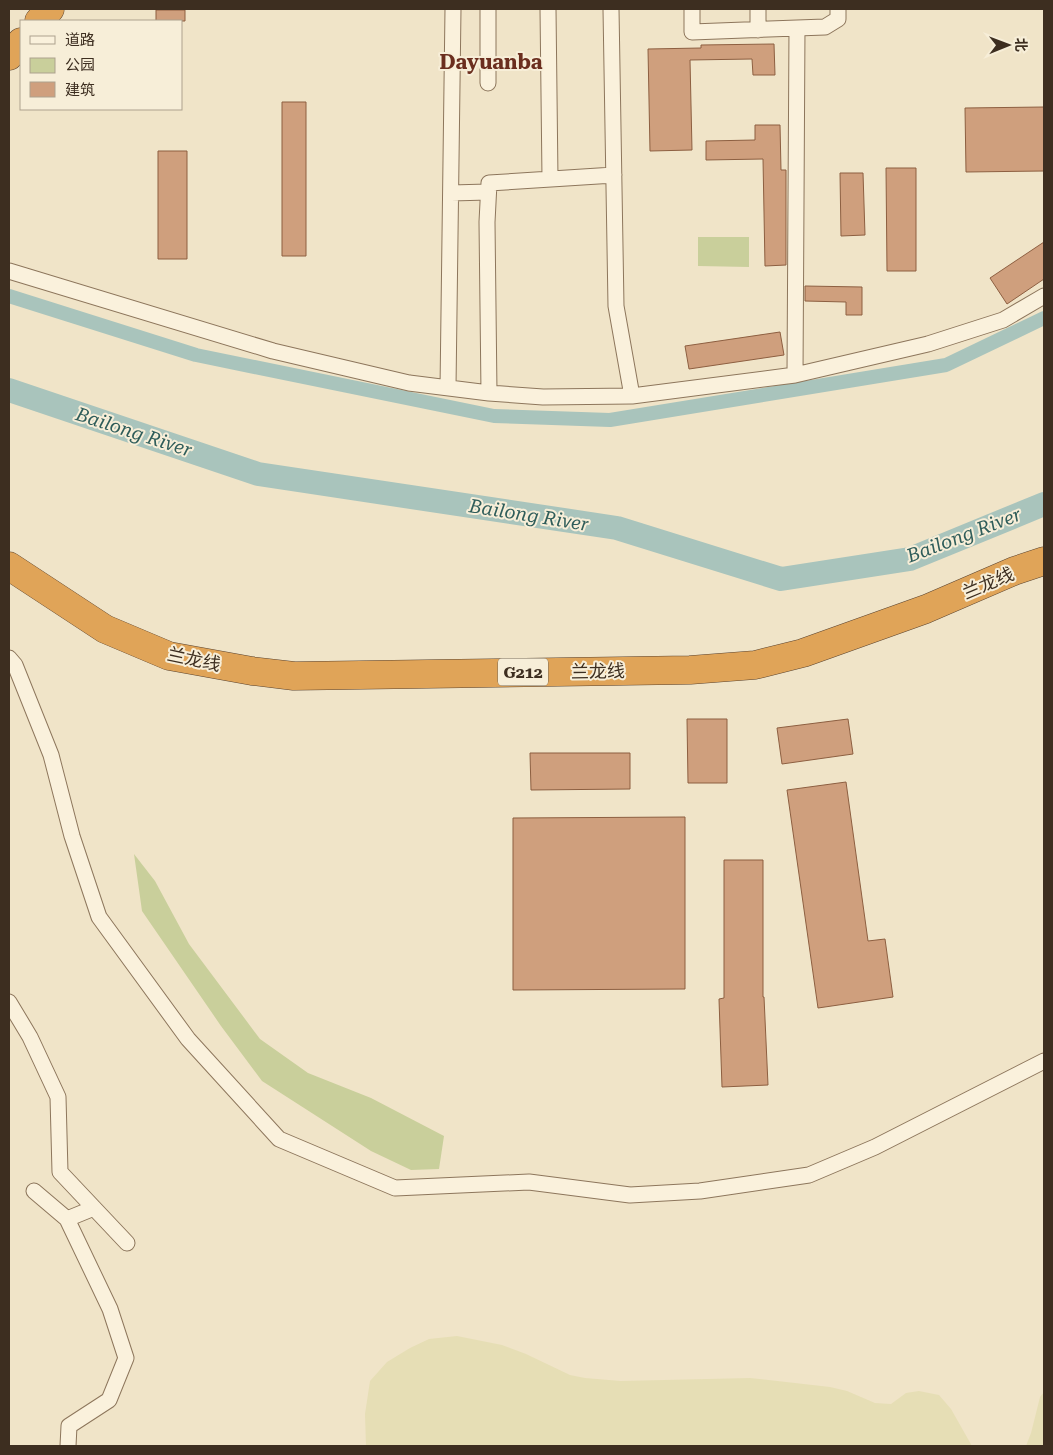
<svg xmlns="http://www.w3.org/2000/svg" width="1053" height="1455" font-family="'Roboto Serif','Noto Sans SC',serif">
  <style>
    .farmland { fill: #e6deb5 }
    .green { fill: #c9cf9b }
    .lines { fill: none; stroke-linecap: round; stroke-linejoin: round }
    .canal { stroke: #a9c4bc; stroke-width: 14 }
    .river { stroke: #a9c4bc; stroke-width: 24 }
    .building { fill: #cf9f7d; stroke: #8d5f41 }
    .street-casing { stroke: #8d765c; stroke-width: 17 }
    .highway-casing { stroke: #5b4430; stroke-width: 29 }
    .street { stroke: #faf1dc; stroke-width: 15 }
    .highway { stroke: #e0a458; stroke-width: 28 }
    .labels { text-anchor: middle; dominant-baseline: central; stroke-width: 4; stroke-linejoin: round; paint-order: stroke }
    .shield { fill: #f7eed8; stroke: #756857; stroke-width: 1 }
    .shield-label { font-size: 16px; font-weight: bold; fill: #3d2e20 }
    .street-label { font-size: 18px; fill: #3d2e20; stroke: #f7eed8 }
    .water-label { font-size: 19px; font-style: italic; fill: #2f5d5a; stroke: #f7eed8 }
    .quarter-label { font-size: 20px; font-weight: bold; fill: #6b2e1e; stroke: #f7eed8 }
  </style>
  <rect width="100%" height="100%" fill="#f0e4c8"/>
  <path class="farmland" d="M457,1336L502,1345L526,1354L570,1375L585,1378L621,1381L750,1378L830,1387L847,1391L875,1403L891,1404L906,1393L919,1391L939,1395L951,1409L972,1446H366L365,1414L370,1381L387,1362L410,1348L429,1339Z
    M1044,1392V1446H1026L1031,1433L1040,1397Z"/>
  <path class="green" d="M698,237H749V267L698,266Z
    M134,854L155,881L189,944L260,1039L308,1073L371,1098L444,1136L439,1169L411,1170L371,1151L262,1081L221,1026L142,911Z"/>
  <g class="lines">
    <path class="canal" d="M9,296L196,355L494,416L610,420L946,365L1044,318"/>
    <path class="river" d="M9,390L258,474L617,528L781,579L910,559L1044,504"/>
  </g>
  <path class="building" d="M156,10H185V21H156Z
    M774,44L775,75H753L752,59L690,60L692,150L650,151L648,49L701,48V45Z
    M282,102H306V256H282Z
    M1044,107V171L966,172L965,108Z
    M755,125H780L781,170H786V265L765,266L763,159L706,160V141L755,140Z
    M158,151H187V259H158Z
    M886,168H916V271H887Z
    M840,173H863L865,235L841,236Z
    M1044,242V279L1007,304L990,278Z
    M805,286L862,287V315H846V302L805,301Z
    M780,332L784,355L689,369L685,346Z
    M687,719H727V783H688Z
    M848,719L853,754L782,764L777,728Z
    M530,753H630V789L531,790Z
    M846,782L868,941L885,939L893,997L818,1008L787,790Z
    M685,817V989L513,990V818Z
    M724,860H763V997H764L768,1085L722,1087L719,999L724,998Z"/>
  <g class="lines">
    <defs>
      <path id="street" d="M488,9V83
        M548,9L550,179
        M611,9L616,306L632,396
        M692,9V32L825,27L838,19V9
        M758,30V9
        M451,193L488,192
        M9,271L273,351L409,383L489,393L543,397L632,396L795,375L928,344L1003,320L1044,296
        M795,375L797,28
        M448,388L453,9
        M489,393L487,222L489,183L614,175
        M9,658L15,665L51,755L72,836L99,917L188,1039L279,1139L395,1188L529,1182L630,1195L700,1191L809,1175L875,1147L1044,1061
        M9,1002L30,1037L58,1097L60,1172L127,1243
        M34,1191L67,1219L110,1309L126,1358L109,1400L69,1426L68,1446
        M67,1219L94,1208"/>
      <path id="highway" d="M39,21L50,9
        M9,56L21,42
        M9,566L105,629L169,656L252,671L294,676L690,670L755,665L803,653L926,609L1014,571L1044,561"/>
    </defs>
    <use href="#street" class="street-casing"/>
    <use href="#highway" class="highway-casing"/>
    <use href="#street" class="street"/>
    <use href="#highway" class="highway"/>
  </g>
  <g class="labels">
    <rect class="shield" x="498" y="658.5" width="50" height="27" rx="4"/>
    <g class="shield-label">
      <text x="523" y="672">G212</text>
    </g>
    <g class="street-label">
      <text transform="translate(988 583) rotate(-23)">兰龙线</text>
      <text transform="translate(194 659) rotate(12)">兰龙线</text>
      <text transform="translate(598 671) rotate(-1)">兰龙线</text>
    </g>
    <g class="water-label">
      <text transform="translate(134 432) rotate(18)">Bailong River</text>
      <text transform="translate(529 515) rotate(9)">Bailong River</text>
      <text transform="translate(964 535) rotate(-21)">Bailong River</text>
    </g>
    <g class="quarter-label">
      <text x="491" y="62">Dayuanba</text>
    </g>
  </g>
  <rect width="1053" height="1455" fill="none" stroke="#3d2e20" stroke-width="20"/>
  <rect x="20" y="20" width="162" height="90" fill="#f7eed8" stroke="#ada18e"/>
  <rect x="30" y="36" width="25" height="8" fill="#faf1dc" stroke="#ada18e"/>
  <text x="65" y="45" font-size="15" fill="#3d2e20">道路</text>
  <rect x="30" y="58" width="25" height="15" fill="#c9cf9b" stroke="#ada18e"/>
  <text x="65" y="70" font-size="15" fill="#3d2e20">公园</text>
  <rect x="30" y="82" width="25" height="15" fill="#cf9f7d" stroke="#ada18e"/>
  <text x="65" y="95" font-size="15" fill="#3d2e20">建筑</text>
  <g transform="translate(1008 45) rotate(89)" stroke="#f7eed8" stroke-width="4" paint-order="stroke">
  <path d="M0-4L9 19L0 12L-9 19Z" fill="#3d2e20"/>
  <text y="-8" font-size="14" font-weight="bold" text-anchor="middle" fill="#3d2e20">北</text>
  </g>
</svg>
